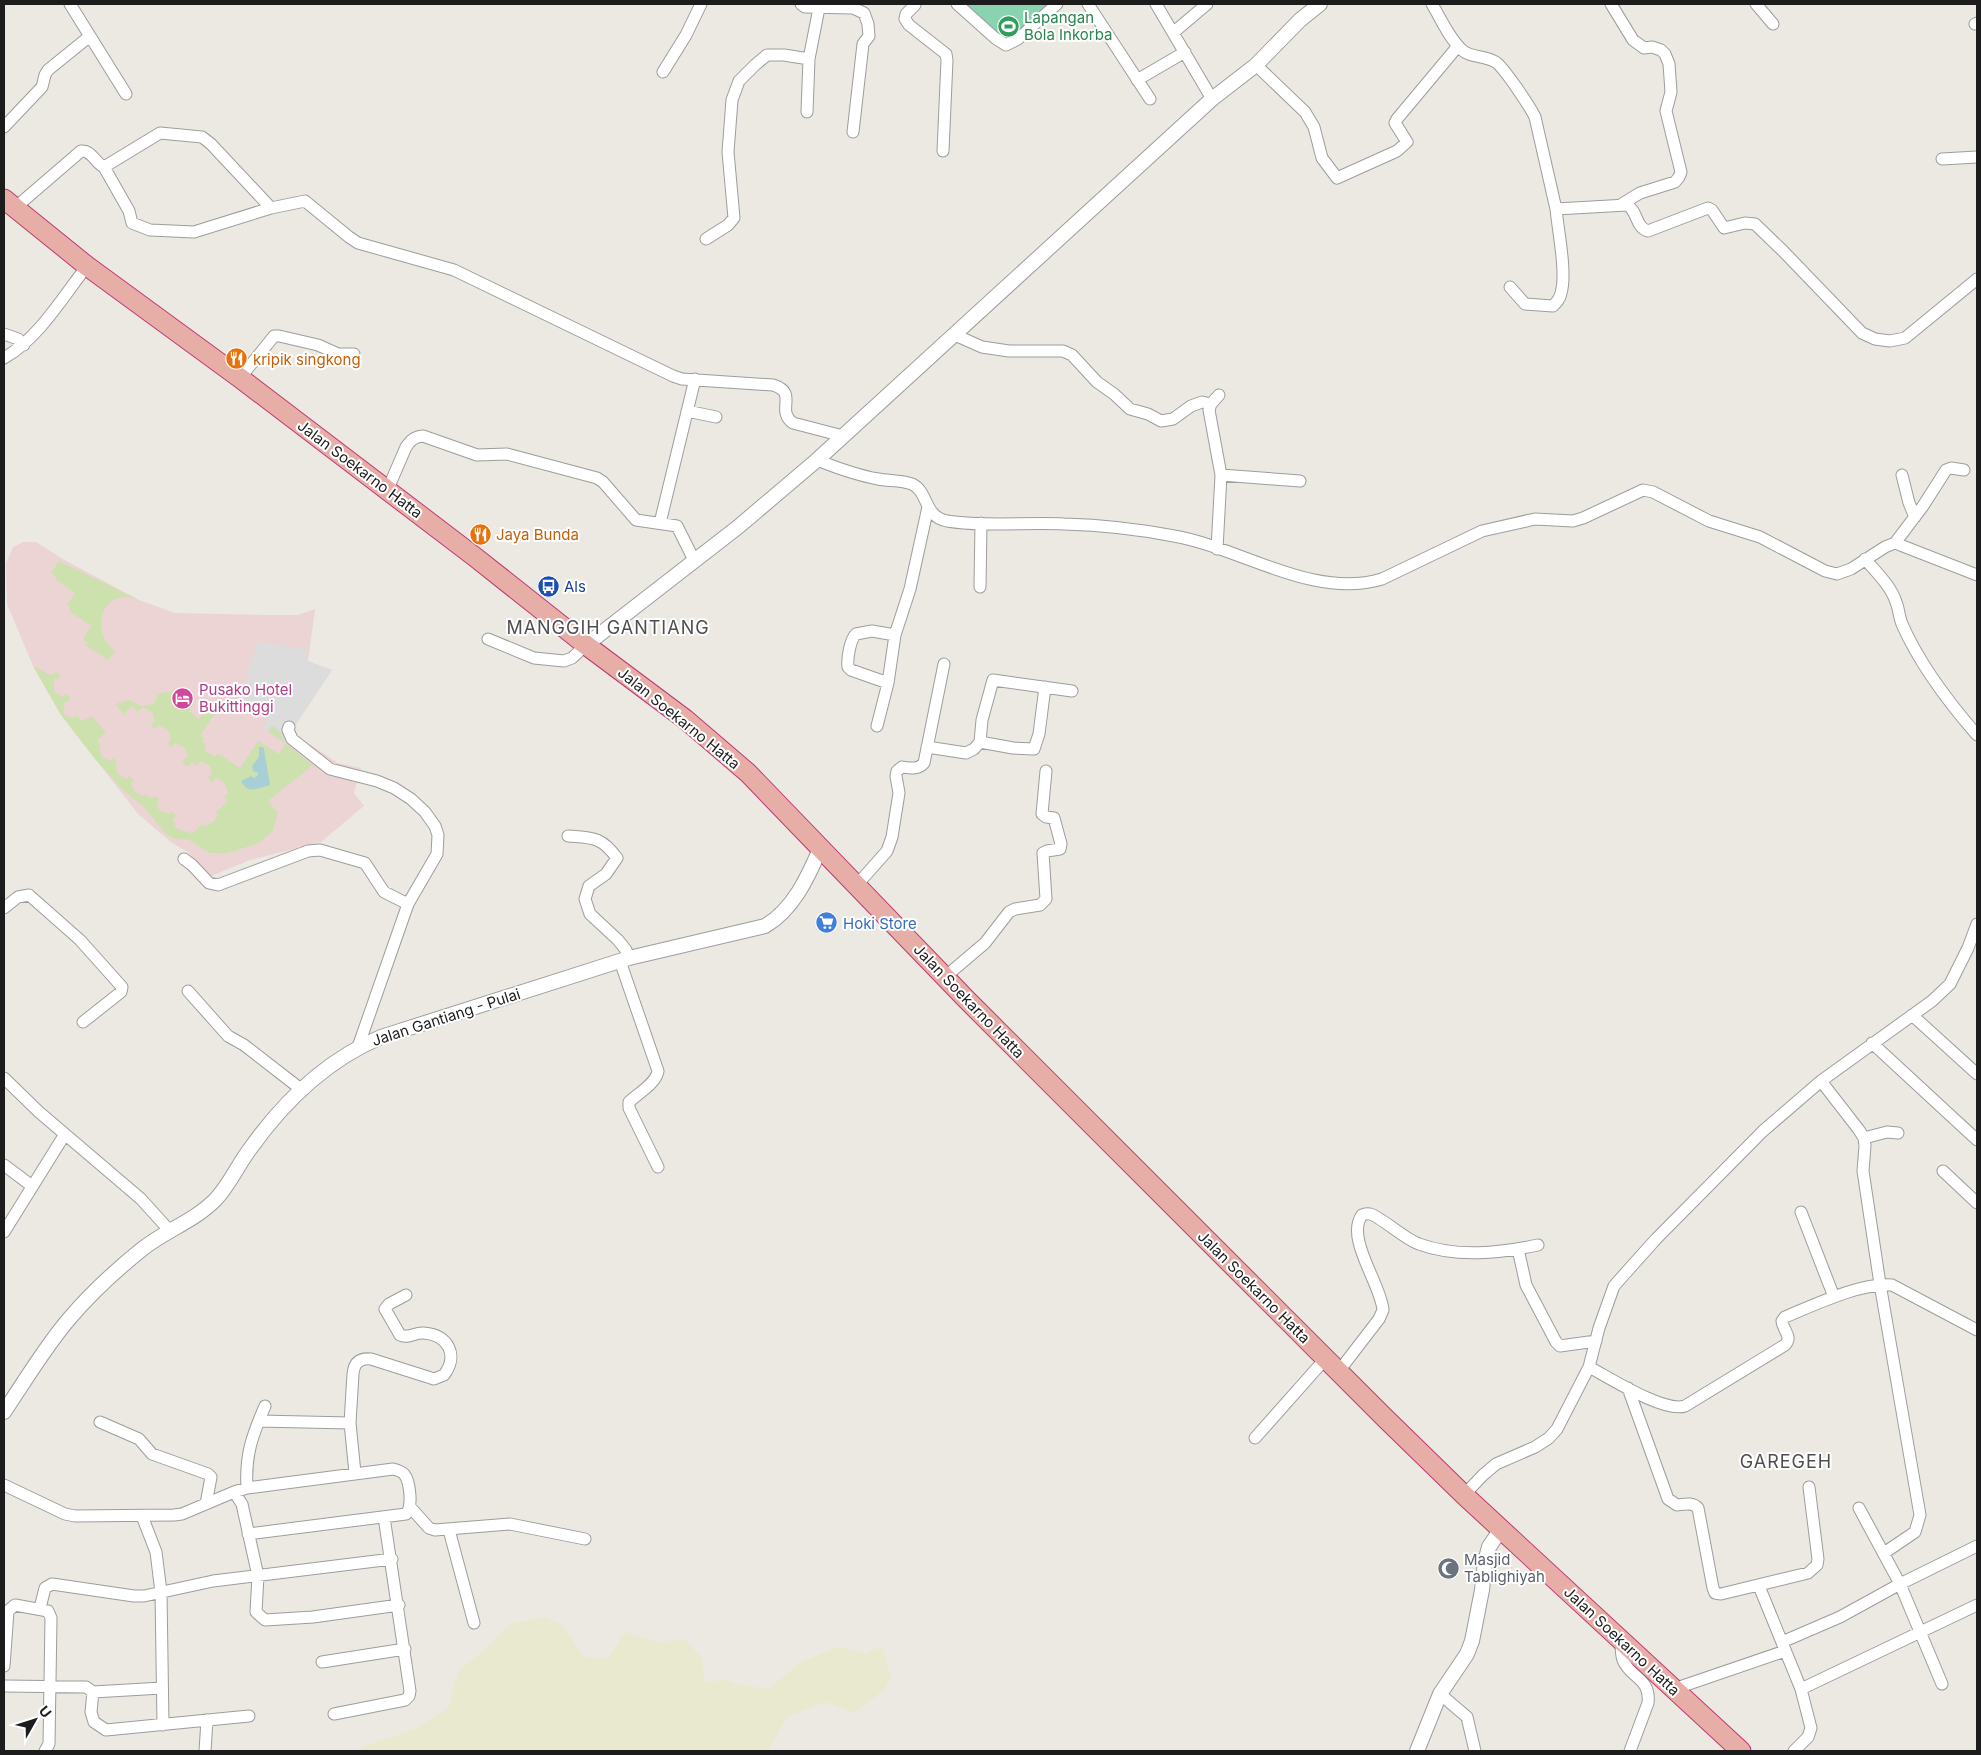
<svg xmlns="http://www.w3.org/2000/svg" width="1981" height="1755" font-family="Inter,sans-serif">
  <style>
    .commercial { fill: #ecd4d5 }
    .farmland { fill: #e9e9d0 }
    .grass { fill: #cce1ae }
    .pitch { fill: #8ad3b0 }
    .parking { fill: #dcdcdc }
    .water { fill: #a8cfd5 }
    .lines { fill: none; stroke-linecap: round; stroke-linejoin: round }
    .minor-casing { stroke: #9d9d9d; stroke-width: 13 }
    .tertiary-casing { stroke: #9d9d9d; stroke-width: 16 }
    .trunk-casing { stroke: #c23873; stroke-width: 21 }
    .minor { stroke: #fff; stroke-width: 11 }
    .tertiary { stroke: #fff; stroke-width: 14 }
    .trunk { stroke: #e6aea6; stroke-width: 19 }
    .labels { text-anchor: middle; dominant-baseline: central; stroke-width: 4; stroke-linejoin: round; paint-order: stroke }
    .leisure-label { font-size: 15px; fill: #27864d; stroke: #fff; text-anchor: start }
    .food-label { font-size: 15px; fill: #c56008; stroke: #fff; text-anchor: start }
    .street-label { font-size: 15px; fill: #1c1c1c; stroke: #fff }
    .transit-label { font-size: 15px; fill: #164399; stroke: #fff; text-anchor: start }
    .hotel-label { font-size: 15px; fill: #b23c85; stroke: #fff; text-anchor: start }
    .shop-label { font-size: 15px; fill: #366cbe; stroke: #fff; text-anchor: start }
    .worship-label { font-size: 15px; fill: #5b616d; stroke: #fff; text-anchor: start }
    .quarter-label { font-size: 18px; letter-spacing: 1px; fill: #4f4f4f; stroke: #fff }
  </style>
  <rect width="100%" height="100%" fill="#ece9e3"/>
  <path class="commercial" d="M23,542H36L61,558L139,600L175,613L272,615H298L315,609L308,661L332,670L291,732L338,763L361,768L354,793L364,806L321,842L250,860L209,877L188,852L172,843L138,814L61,715L33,666L7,604L6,563L13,547Z"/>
  <path class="farmland" d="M545,1617L563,1625L584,1657L608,1658L625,1632L657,1642L684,1639L702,1658L705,1683L725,1679L741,1685L769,1689L800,1662L839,1647L866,1653L882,1646L891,1677L884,1690L854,1713L826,1702L787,1717L768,1751H358L364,1746L415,1729L448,1708L458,1672L485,1649L510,1624Z"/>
  <path class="grass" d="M59,561L139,600C116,590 97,607 102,632C104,639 109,646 115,652L108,660L86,645L88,643L83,639L91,626L69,611L71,608L67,605L75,593L55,579L56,577L51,573Z
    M33,666L51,675L57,672L60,677L54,680V692L62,697L67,694L70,700L64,703V714L72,718L78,715L81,721L92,716L106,733L97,740L101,745L99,747L102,757L110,761L113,758L117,763L115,765L118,774L126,779L130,776L134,781L131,784L134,791L143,796L146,794L151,799L155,795L159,800L157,803L159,810L169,814L172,811L176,816L173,819L176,828L185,832L187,830L191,834L203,824L204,826L214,822L218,814L216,812L228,801L224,797L228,793L225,783L216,778L212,783L208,778L212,774L210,766L201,761L196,766L192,762L187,767L182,762L188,756L184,747L175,743L171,747L167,743L171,739L168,730L159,725L154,729L151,725L155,721L152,712L143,707L137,712L133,706L124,714L115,704L130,700L140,706L153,704L158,696L156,694L178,690L195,701L189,711L199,719L207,708L215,713L200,736L204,739L202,742L206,745L204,750L215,757L217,753L240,768L258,741L279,754L285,744L268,731L270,727L273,726L280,732L286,744L313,765L268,801L278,813L272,832L257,844L227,853H210L189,840L174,839L164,832L145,808L124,791L95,759L61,715Z"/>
  <path class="pitch" d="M965,4H1055L1006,49Z"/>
  <path class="parking" d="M258,642L308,649V661L332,670L291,731L293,735L285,744L280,732L273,726L270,727L268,731L263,727L268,719L236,697L248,679L249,666Z"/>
  <path class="water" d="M259,747H263L264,749L270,785C258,788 248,795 241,781L251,776L254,778L258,775V773L253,771L252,766L259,757Z"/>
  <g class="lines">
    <defs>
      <path id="minor" d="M70,4L126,94
        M801,4L805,7L853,8L864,13L868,24L869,36L863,44L853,132
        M957,4L995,38L1006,45L1018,39L1057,4
        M1088,4L1150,99
        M1156,4L1212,99
        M1432,4C1441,19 1449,38 1462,50C1470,58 1487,55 1497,63C1506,71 1529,105 1535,117L1556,209L1627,205C1638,211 1635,227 1648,231L1708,208L1712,210L1724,228L1745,223L1755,224L1783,251L1862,333L1875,339L1890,341L1905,338L1977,279
        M1611,4L1633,40L1644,48L1652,47L1661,50L1665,54L1669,64L1671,92L1666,111L1681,172L1679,177L1675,182L1640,193L1622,204
        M1756,4L1773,24
        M915,5L906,14L905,19L909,25L946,54L947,60L943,151
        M1975,24L1977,23
        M1174,32L1207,4
        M1256,65L1305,112L1314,127L1322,158L1337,178L1397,151L1407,142L1395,123L1397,119L1458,46
        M663,72L686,35L701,4
        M1137,80L1185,52
        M807,112L809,59L819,8
        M4,127L42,87L45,75L48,70L90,36
        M1942,159L1977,157
        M104,167L129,211L132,223L150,230L194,232L271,208
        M16,207L81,151C92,150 95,163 104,167L160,133L202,137L211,144L271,208L305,201L349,237L358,243L454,270L673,376L682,379L773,385C799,393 775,410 793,423L843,436
        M706,239L728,225L734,218L728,152L732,100L739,81L755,65L767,55H784L809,59
        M1510,287L1525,304L1553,306C1557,302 1560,299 1561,293C1567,273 1558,231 1556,209
        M4,334L18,339L24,345
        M955,335L982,347L1009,351H1063L1072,355L1097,382L1114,394L1130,409L1148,414L1161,421L1173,419L1191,406L1202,402L1211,404
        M4,358C38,339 63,297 87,266
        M240,378L274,336H279L318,345L338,354H354
        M1219,395L1211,404L1209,410L1221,475
        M687,411L716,417
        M817,460C837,468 856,475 878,479C889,481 902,480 912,484C929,492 923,516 947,521C986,527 1025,522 1064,524C1100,525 1138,529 1174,536C1239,547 1313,600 1382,579L1482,531L1535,519L1573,521L1583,518L1643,490L1653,492L1709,521L1760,537L1825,571L1837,574L1851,569L1885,547L1895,543L1977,575
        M1902,475L1909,503L1915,517
        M387,491L406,447C411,440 414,437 423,436L477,455L507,454L597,478L603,482L636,520L677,526L694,560
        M660,523L695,379
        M1895,543L1923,506L1946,470L1951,468L1964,470
        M1217,549L1221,475L1300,481
        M1865,559C1876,572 1891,586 1896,602C1899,609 1899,617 1902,624C1919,663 1950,704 1977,735
        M980,587L981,523
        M488,639L534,658L564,661L572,658L586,645
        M888,683L851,670L848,667C847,658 850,640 856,634L872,631L895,635
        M877,726L888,683L895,635L910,589L928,507
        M289,727L288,730L292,739L330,769L377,781L394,788L411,799L425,812L435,826L438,835L437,854L408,904L358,1047
        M980,742L1013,748L1034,749L1039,734L1045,687
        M927,747L966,753L974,749L980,742L982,720L993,680L1072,691
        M568,836C592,838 601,836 617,858L606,874L589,886L585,899L590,914L618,940L626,950L629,958
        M184,859L192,865L209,883L218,885L308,851L320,850L365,863L384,892L408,904
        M856,886L887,851L892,837L899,793L896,776L897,771L902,767C910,768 918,770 924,763L944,664
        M4,908L18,897L29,895L80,940L122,987L121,992L83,1022
        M620,961L658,1071C656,1084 637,1094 629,1102V1108L658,1167
        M945,977L985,943L1009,912L1015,909L1040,905L1046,899L1043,853L1047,851L1060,849L1061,844L1054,818L1046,817L1042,814L1046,771
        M188,991L228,1036L244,1045L302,1090
        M1912,1015L1977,1074
        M1872,1043L1977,1140
        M4,1078L39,1112L141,1199L169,1230
        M1821,1081L1859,1130L1864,1138L1865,1146L1863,1171L1880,1284L1920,1515L1915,1532L1884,1553
        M1864,1138L1887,1132L1898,1133
        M4,1165L32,1186
        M1943,1171L1977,1203
        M1801,1212L1834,1297
        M4,1232L65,1134
        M1518,1249L1526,1285L1556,1342L1560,1346L1596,1341
        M1589,1367C1610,1378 1664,1413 1685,1406L1785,1345C1793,1336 1783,1331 1782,1321L1785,1317C1814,1305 1862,1282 1892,1285L1977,1330
        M1339,1371L1379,1319L1383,1310C1381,1284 1345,1238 1362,1215C1365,1214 1367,1213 1370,1214C1380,1216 1404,1239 1419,1244C1457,1258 1500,1253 1538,1245
        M1628,1388L1668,1499L1677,1505C1685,1504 1693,1502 1698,1508L1713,1588L1715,1593L1721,1594L1808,1573L1817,1565L1818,1559L1809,1487
        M259,1421L350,1423
        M100,1422L139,1439L152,1454L208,1474L211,1477L206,1504
        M1255,1438L1326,1358
        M355,1473L350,1423L353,1374C354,1363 359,1358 371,1359L434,1379L444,1375C459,1355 448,1335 424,1333C415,1332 408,1339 400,1335L385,1309L389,1304L406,1295
        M4,1485L65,1514L75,1516L174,1515L182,1514L234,1492L247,1488L393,1469C397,1470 401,1471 404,1474C410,1481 413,1508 406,1514L248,1534
        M247,1488C245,1455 252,1436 265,1406
        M234,1492L242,1504L258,1576L256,1612L265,1620L313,1617L399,1605
        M1464,1495L1483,1475L1496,1464L1535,1447L1549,1438L1557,1429L1589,1367L1599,1328L1614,1286L1630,1268L1656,1239L1763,1131L1821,1081L1932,1001L1950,984L1968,948L1977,924
        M411,1508L429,1528L435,1530L510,1524L585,1539
        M1859,1508L1900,1584L1942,1684
        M142,1516L156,1552L161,1592L163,1725
        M449,1530L474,1623
        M1759,1586L1801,1689
        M40,1608L45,1588L52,1584L134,1596H144L213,1581L392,1559
        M1621,1641C1621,1647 1621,1655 1623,1660C1630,1678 1651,1678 1648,1703L1630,1751
        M1782,1642L1840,1617L1900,1584L1977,1546
        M322,1662L405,1649
        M4,1666L8,1611L15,1605L48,1611L51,1618L49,1744L45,1751
        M4,1686L86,1687L93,1692L91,1712L94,1722L106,1730L249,1716
        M1674,1689L1785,1651
        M93,1692L162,1688
        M1440,1694L1467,1717L1475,1751
        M334,1714L405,1700L409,1696L410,1691L384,1517
        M205,1751L207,1720
        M1794,1751L1808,1737L1811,1728L1801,1689L1977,1605"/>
      <path id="tertiary" d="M586,645L738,527L817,460L1212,99L1256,65L1300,20L1320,4
        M4,1412C25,1381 45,1347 69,1319C91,1293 115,1271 141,1250C164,1231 195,1221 216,1199C229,1185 238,1165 250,1149C284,1101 327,1060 381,1037L629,958L765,926C793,910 808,877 820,849
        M1417,1751L1440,1694L1467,1654L1472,1641L1482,1590L1485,1562L1489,1547L1501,1529"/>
      <path id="trunk" d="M4,199L87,266L240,378L475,557L586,645L685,719L748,773L967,1000L1386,1419L1464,1495L1741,1751"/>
    </defs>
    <use href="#minor" class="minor-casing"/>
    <use href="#tertiary" class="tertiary-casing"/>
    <use href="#trunk" class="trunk-casing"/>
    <use href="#minor" class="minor"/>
    <use href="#tertiary" class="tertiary"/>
    <use href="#trunk" class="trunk"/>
  </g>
  <defs>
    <symbol id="stadium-disc" viewBox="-11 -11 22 22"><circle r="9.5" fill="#2e9e5b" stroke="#fff"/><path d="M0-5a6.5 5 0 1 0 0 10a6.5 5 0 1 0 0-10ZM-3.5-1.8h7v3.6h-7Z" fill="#fff"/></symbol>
    <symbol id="restaurant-disc" viewBox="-11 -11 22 22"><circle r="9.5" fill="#e8710a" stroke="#fff"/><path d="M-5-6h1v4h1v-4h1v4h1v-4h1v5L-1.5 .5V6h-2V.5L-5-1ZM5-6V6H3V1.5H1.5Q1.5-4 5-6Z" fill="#fff"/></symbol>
    <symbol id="bus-disc" viewBox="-11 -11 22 22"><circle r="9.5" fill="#1a4fb4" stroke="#fff"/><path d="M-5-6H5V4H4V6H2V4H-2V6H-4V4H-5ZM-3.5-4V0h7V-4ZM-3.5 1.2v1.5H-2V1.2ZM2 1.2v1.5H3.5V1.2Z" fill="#fff"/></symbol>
    <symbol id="hotel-disc" viewBox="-11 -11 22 22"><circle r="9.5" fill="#d1479c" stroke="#fff"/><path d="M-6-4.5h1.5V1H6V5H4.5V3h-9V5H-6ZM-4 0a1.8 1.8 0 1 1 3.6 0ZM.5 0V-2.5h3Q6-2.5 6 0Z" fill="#fff"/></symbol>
    <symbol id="supermarket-disc" viewBox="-11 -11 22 22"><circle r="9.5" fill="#3f7fe0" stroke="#fff"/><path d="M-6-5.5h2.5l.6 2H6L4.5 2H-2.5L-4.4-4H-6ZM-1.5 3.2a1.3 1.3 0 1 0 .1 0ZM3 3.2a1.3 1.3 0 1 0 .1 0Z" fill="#fff"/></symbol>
    <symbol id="mosque-disc" viewBox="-11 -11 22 22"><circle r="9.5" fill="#6b7280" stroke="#fff"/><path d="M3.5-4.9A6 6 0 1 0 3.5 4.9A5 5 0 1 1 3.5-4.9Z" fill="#fff"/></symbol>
  </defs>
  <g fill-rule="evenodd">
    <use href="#stadium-disc" x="996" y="14" width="25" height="25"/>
    <use href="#restaurant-disc" x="224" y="346" width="25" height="25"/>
    <use href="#restaurant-disc" x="468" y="522" width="25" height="25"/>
    <use href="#bus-disc" x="536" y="574" width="25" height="25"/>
    <use href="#hotel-disc" x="170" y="686" width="25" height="25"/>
    <use href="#supermarket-disc" x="814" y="910" width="25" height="25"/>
    <use href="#mosque-disc" x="1436" y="1556" width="25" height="25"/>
  </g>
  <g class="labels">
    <g class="leisure-label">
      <text x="1024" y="17">Lapangan<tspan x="1024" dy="17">Bola Inkorba</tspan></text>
    </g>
    <g class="food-label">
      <text x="253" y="359">kripik singkong</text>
      <text x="496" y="534">Jaya Bunda</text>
    </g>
    <g class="street-label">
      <text transform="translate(360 469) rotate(37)">Jalan Soekarno Hatta</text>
      <text transform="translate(679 718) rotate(39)">Jalan Soekarno Hatta</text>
      <text transform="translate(969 1001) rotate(46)">Jalan Soekarno Hatta</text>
      <text transform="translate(446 1017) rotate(-18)">Jalan Gantiang - Pulai</text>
      <text transform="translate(1254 1287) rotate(45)">Jalan Soekarno Hatta</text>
      <text transform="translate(1622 1641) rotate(43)">Jalan Soekarno Hatta</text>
    </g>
    <g class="transit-label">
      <text x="564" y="586">Als</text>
    </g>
    <g class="hotel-label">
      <text x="199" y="689">Pusako Hotel<tspan x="199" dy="17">Bukittinggi</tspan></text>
    </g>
    <g class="shop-label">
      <text x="843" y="923">Hoki Store</text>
    </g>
    <g class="worship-label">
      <text x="1464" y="1559">Masjid<tspan x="1464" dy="17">Tablighiyah</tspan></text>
    </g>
    <g class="quarter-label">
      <text x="608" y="627">MANGGIH GANTIANG</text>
      <text x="1786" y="1461">GAREGEH</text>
    </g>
  </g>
  <rect width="1981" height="1755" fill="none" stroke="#1c1c1c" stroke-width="10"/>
  <g transform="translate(35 1720) rotate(51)" stroke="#ffffff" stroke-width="4" paint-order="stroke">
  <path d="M0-4L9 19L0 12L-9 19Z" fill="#1c1c1c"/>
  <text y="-8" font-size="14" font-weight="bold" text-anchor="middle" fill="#1c1c1c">U</text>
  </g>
</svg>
